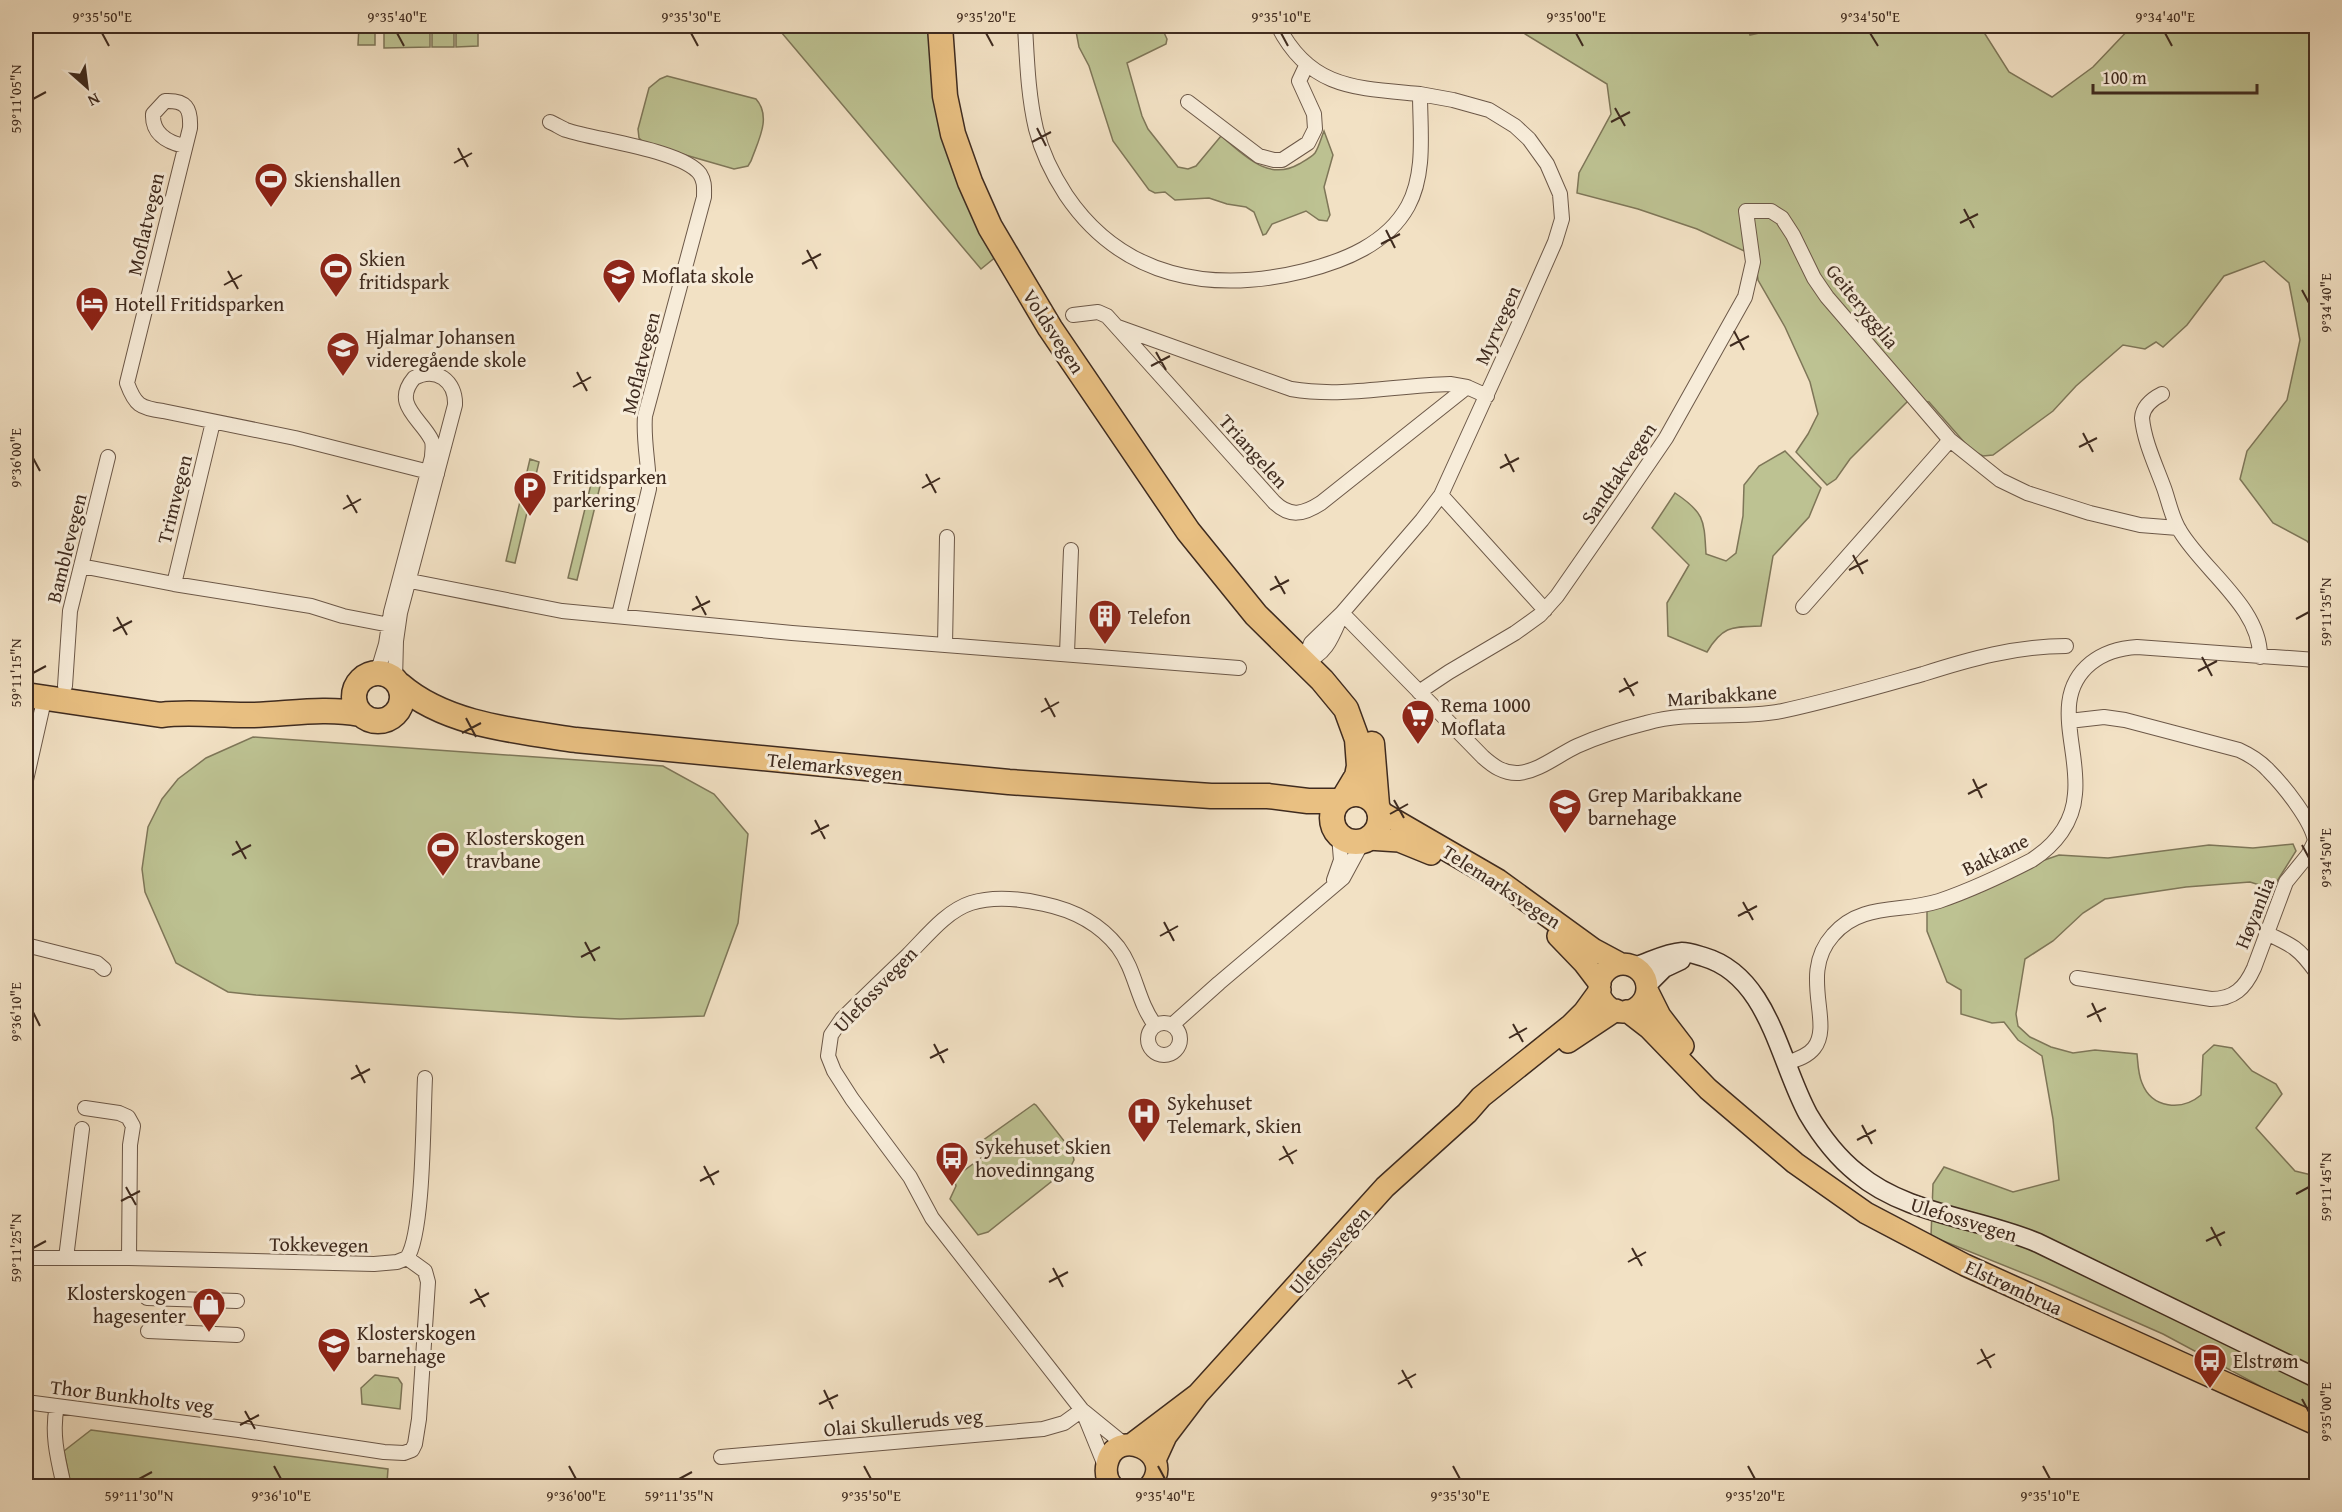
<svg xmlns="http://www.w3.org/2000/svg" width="2342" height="1512" font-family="'Gentium Book Plus',serif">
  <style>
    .green { fill: #bdc292; stroke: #7e7658; stroke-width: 1.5 }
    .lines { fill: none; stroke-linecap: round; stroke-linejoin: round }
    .street-casing { stroke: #6c5848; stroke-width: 16 }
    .secondary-casing { stroke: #3f2b1f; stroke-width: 21 }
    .primary-casing { stroke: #3f2b1f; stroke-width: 24 }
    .highway-casing { stroke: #3f2b1f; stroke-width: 27 }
    .street { stroke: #f7ecd9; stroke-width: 14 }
    .secondary { stroke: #f7ecd9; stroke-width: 18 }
    .primary { stroke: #e9c082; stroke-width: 21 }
    .highway { stroke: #e9c082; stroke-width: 24 }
    .ticks { fill: none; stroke: #3f2b1f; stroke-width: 2 }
    .labels { text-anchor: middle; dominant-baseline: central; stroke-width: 6; stroke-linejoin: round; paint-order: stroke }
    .poi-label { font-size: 20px; fill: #3f2b1f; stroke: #f7ecd9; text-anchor: start }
    .street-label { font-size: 20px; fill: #3f2b1f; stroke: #f7ecd9 }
    .neatline { fill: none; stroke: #3f2b1f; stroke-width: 2 }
    .ticks-label { font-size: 15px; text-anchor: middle; fill: #3f2b1f }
  </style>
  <rect width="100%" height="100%" fill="#f2e1c4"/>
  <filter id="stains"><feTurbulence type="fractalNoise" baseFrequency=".00333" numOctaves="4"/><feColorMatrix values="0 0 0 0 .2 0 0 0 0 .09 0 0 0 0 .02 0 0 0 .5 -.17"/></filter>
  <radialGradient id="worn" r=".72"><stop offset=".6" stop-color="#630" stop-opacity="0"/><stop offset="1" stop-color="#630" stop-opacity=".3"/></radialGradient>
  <path class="green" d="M359,26H375V45H358Z
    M384,26H430V47L384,48Z
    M432,26H454V47H432Z
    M456,26H478V46L456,47Z
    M776,26H947L956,120L1008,247L981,269Z
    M1075,26H1161L1167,39L1166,44L1127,63L1142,116L1148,129L1178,167L1188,169L1196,166L1221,136C1244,155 1268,182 1299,164C1304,161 1312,157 1315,153C1319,147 1321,138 1324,131L1333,155L1324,187L1330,215L1327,221L1319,220L1306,211L1272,224L1266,234L1263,235L1254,212L1246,207L1227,204L1209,198L1175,200L1165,192L1155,193L1149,190L1113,141L1089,66L1079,47Z
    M1522,26H1747L1750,35L1759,33L1767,26H1980L2009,72L2052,97L2093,67L2132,26H2316V552L2307,541L2273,523L2240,479L2247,451L2287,400L2300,340L2289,283L2264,261L2224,276L2187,325L2163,347L2156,342L2145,349L2123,345L2076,386L2053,411L1993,455L1983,456L1971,450L1929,402L1909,400L1850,459L1836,479L1827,485L1796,452L1808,434L1818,414L1810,382L1785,327L1758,280L1755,256L1697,229L1638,209L1577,193L1579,173L1611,114L1607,84L1525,34Z
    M667,76L756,99C772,117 758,141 751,161L748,166L734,169L644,143L639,138L638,129L649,88L660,79Z
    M26,288L32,351L26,352Z
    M1785,451L1821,488L1809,517L1773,556L1761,626C1733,627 1723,625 1707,652L1668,636L1667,603L1689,565L1652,528L1675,493C1705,513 1704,520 1706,554L1726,561L1736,553L1743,516L1744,485L1759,466Z
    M530,459L539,462L515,563L506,561Z
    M593,476L602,478L577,580L568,578Z
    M253,737L663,766L714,794L748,834L738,923L704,1016L620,1019L577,1017L256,995L228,992L176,963L145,892L142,869L148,827L162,799L178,779L206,758Z
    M2293,844L2296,851L2274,886L2266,887L2250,882L2186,887L2105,899L2083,913L2053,941L2025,959L2016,1014L2018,1026L2030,1037L2051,1047L2073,1053L2095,1050L2137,1054C2138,1063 2138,1074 2142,1083C2152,1109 2182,1111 2201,1095L2203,1055L2214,1045L2232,1048L2252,1071L2276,1084L2282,1094L2256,1128L2295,1171L2316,1176V1416L2163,1334L2045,1282L1931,1236L1933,1184L1944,1167L2013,1192L2059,1180L2053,1119L2042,1056L2018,1040L2004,1022L1992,1023L1961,1014V990L1947,982L1927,931V910L2036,863L2059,855L2108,858L2209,845L2253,848Z
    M1034,1104L1036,1105L1072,1151L1074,1160L1071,1166L988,1232L978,1235L950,1199L956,1186L954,1178L989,1152L982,1141Z
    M375,1375L398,1378L402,1384L400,1409L362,1404L361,1388Z
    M91,1430L388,1469L387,1483L407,1486H71L64,1451Z"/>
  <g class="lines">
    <defs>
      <path id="street" d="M1025,26C1027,60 1028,95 1036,129C1042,153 1053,175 1066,195C1122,278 1211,294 1304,271C1344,261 1387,244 1408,206C1426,173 1420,130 1420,94C1356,88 1310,89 1278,26
        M1188,102L1259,156L1274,160H1282L1308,143L1315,129L1314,114L1299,81L1306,66
        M550,122C555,124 561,128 566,130C595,140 682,150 700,174C705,182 704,188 704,197L645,416C643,441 649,464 649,489L619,615
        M184,146C166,142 152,133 153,114L165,101C186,100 191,108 190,128L127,383C135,405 140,408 163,411L295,438L437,474
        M1073,315L1098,312L1107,316L1274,502C1290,518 1304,514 1321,503L1467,387L1487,396
        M1118,327L1291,389C1344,398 1397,385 1450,384L1467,387
        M2162,394C2152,399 2143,406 2142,418C2144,441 2156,466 2164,488C2169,502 2172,519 2180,531C2204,571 2261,608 2260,657
        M1441,495L1545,610
        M81,566L174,584L311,606L343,616L395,626
        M400,579L562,611L792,633L1239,668
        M174,584L213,422
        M1803,607L1950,440
        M1342,613L1483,757C1493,766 1504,774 1519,773C1539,771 1558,755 1577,746C1599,736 1622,729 1646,723C1691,710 1736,720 1782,711C1829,701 1877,687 1923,674C1970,659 2016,646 2066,646
        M945,645L947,537
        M1067,653L1071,550
        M1304,662L1311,643L1342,613L1422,520L1441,495L1518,326L1555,242L1562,219L1560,194L1547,164L1529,139L1515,126L1489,110L1453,100L1420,94
        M1304,662C1324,656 1331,640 1339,621
        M373,673L380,664L386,644L391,612L432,457C432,451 434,444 431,439C420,418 392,404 414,378C436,366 456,381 455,405L400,613L396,641L395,680
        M65,686L70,611L108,457
        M1419,692L1449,672L1515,633L1540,615L1557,596L1623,501L1666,438L1745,297L1753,262L1746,211H1771L1782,218L1793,235L1814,278L1827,297L1950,440L2000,480L2027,493L2090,513L2140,525L2178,528
        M2069,721L2104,717L2125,720L2239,750C2250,755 2261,762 2269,771C2284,786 2312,821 2315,841L2308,855L2286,882L2254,968C2245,988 2234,999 2211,999L2077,978
        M26,780L43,705
        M1334,880L1341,860L1339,836
        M2266,933C2292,945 2299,948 2316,972
        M26,945L97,963L104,969
        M1148 1039a16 16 0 1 1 32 0a16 16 0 1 1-32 0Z
        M1172,1025L1219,983L1343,878L1363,841
        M1786,1063C1795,1060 1807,1057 1814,1048C1834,1023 1798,974 1833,935C1861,902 1902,913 1939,901C1971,890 2003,875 2032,860C2055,845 2073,823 2075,794C2080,749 2049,697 2091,663C2105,652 2120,648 2137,647L2316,660
        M85,1108L119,1113L128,1117L133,1126L130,1145L129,1258
        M26,1258H129L374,1264L397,1262L407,1258
        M66,1258L82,1129
        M407,1258C424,1233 423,1114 425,1078
        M147,1298L237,1301
        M148,1331L237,1335
        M26,1402L239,1430L384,1452L404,1453L412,1450L415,1444L419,1419L428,1282L425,1271L407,1258
        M57,1406C51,1433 58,1460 64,1486
        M1084,1414L1106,1468
        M1125,1445L1082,1410L932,1218L910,1177L852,1099L834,1071L828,1056L831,1035L842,1019C864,997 886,976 908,955C926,937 946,911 971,903C993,896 1022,899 1044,904C1073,910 1099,923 1118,947C1136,971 1137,1001 1155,1025
        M721,1457L1043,1429L1064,1423L1082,1410"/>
      <path id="secondary" d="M1634,967C1650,962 1666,953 1682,952C1689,952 1697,955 1704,957C1769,976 1779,1061 1808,1114C1821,1136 1837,1157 1857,1173C1907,1215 1980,1218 2038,1243L2316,1378
        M1647,985L1664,968L1681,960"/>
      <path id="primary" d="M1379,811L1498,880L1593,949L1621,964
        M1368,839L1399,841L1431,854
        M1558,936L1584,963L1600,984
        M1599 988a24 24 0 1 1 48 0a24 24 0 1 1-48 0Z
        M1647,990L1660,1016L1683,1046
        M1627,1011L1649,1028L1708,1089L1795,1163L1866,1213L1965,1265L2316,1424
        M1568,1042L1616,1010
        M1198,1394L1385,1187L1467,1113L1481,1097L1571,1025L1584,1012L1600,990
        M1132,1444L1198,1394L1166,1436L1155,1460
        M1112,1486C1107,1480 1105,1473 1107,1464C1115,1425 1177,1452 1150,1486"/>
      <path id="highway" d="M940,26L945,96L953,134L970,182L990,227L1050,328L1188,531L1256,615L1322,680L1346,709L1357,739L1359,766L1357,776L1345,796
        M354 697a24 24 0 1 1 48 0a24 24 0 1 1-48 0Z
        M400,685C446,725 517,731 576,740L1009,782L1211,796H1268L1308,801H1338
        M26,695L161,715C191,711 223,716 254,715C289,714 325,707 360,714
        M1372,744L1377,805
        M1332 818a24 24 0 1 1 48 0a24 24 0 1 1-48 0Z"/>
    </defs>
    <use href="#street" class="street-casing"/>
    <use href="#secondary" class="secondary-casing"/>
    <use href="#primary" class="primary-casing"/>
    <use href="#highway" class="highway-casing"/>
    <use href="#street" class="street"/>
    <use href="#secondary" class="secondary"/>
    <use href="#primary" class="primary"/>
    <use href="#highway" class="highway"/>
  </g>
  <path class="ticks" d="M102,33L109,46M397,33L404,46M691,33L698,46M986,33L993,46M1281,33L1288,46M1576,33L1583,46M1870,33L1878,46M2165,33L2172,46M33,99L46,92M1615,108L1625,126M1611,122L1630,112M1037,128L1046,146M1032,142L1051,132M458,148L468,167M454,163L472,153M1964,209L1974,228M1960,223L1978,214M1386,230L1395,248M1381,244L1400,234M807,250L817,269M802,264L821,254M228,271L238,289M224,285L242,275M2302,290L2309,303M1734,331L1744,350M1730,346L1749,336M1156,352L1166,370M1151,366L1170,356M577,372L587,391M573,387L591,377M2083,433L2093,452M2079,447L2097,438M1505,454L1514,472M33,458L40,471M1500,468L1519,458M926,474L936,493M922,488L940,478M347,495L357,513M343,509L361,499M1853,555L1863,574M1849,570L1868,560M1275,576L1285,594M1270,590L1289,580M696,596L706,615M692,610L710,601M117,617L127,635M2296,619L2309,612M113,631L132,621M2202,657L2212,676M2198,671L2217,661M33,673L46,666M1624,678L1634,696M1619,692L1638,682M1045,698L1055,717M1041,712L1059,702M466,718L476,737M462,733L481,723M1973,779L1982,798M1968,794L1987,784M1394,800L1404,818M1390,814L1408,804M815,820L825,839M811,834L829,825M236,841L246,859M2302,845L2309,858M232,855L251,845M1743,902L1753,920M1738,916L1757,906M1164,922L1174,941M1160,936L1178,926M585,942L595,961M581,957L600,947M2092,1003L2101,1022M33,1012L40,1026M2087,1017L2106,1008M1513,1024L1523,1042M1509,1038L1527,1028M934,1044L944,1063M930,1058L948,1049M356,1065L365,1083M351,1079L370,1069M1862,1125L1872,1144M1857,1140L1876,1130M1283,1146L1293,1164M1279,1160L1297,1150M704,1166L714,1185M700,1181L719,1171M126,1187L136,1205M2296,1194L2309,1187M121,1201L140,1191M2211,1227L2221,1246M2206,1241L2225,1232M33,1248L46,1241M1632,1248L1642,1266M1628,1262L1646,1252M1053,1268L1063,1287M1049,1282L1068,1272M475,1289L485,1307M470,1303L489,1293M1981,1349L1991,1368M1977,1364L1995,1354M1402,1370L1412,1388M1398,1384L1416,1374M824,1390L833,1409M2302,1399L2309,1412M819,1404L838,1395M245,1411L255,1429M240,1425L259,1415M274,1466L281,1479M569,1466L576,1479M864,1466L871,1479M1158,1466L1165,1479M1453,1466L1460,1479M1748,1466L1755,1479M2043,1466L2050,1479M139,1479L152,1472M679,1479L692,1472"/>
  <defs>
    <symbol id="stadium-pin" viewBox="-11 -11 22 30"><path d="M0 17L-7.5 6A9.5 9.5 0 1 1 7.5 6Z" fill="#8f2418" stroke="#f7ecd9"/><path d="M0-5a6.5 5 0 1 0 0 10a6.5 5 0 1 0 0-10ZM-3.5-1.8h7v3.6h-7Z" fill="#fff"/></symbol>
    <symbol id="school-pin" viewBox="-11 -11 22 30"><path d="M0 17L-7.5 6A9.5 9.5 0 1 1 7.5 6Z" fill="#8f2418" stroke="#f7ecd9"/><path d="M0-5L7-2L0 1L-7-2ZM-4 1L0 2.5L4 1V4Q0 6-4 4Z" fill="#fff"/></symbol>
    <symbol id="hotel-pin" viewBox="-11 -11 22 30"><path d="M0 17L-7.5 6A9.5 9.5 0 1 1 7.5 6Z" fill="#8f2418" stroke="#f7ecd9"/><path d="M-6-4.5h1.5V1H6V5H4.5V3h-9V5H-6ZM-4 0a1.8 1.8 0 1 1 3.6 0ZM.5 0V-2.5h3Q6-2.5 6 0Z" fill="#fff"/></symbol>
    <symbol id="parking-pin" viewBox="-11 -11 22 30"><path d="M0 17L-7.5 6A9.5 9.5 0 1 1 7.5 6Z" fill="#8f2418" stroke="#f7ecd9"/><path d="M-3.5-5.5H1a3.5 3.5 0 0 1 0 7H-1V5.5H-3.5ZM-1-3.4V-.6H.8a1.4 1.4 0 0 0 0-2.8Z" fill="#fff"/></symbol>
    <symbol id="building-pin" viewBox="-11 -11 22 30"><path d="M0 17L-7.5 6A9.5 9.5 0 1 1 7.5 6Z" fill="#8f2418" stroke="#f7ecd9"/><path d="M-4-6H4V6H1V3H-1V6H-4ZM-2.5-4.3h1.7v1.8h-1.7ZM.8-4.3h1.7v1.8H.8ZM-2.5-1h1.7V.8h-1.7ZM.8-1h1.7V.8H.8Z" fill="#fff"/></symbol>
    <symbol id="supermarket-pin" viewBox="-11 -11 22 30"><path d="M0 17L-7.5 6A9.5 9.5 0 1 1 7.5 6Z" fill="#8f2418" stroke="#f7ecd9"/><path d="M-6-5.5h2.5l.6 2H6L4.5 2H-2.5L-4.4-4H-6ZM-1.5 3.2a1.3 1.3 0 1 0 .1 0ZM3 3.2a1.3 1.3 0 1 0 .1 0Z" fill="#fff"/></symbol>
    <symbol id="hospital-pin" viewBox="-11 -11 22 30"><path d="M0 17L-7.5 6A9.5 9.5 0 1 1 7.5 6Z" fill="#8f2418" stroke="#f7ecd9"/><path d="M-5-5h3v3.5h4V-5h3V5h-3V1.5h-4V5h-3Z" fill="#fff"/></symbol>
    <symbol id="bus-pin" viewBox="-11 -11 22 30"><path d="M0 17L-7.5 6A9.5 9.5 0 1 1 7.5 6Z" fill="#8f2418" stroke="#f7ecd9"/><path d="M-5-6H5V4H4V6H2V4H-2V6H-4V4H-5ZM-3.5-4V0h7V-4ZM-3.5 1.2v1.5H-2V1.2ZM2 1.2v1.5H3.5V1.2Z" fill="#fff"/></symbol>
    <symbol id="shop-pin" viewBox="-11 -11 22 30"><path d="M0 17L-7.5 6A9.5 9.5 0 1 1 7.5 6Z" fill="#8f2418" stroke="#f7ecd9"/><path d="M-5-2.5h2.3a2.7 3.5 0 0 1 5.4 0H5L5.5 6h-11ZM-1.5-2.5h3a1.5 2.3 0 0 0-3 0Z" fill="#fff"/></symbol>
  </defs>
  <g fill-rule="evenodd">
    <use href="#stadium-pin" x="252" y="160" width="38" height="52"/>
    <use href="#stadium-pin" x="317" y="250" width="38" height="52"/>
    <use href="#school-pin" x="600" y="256" width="38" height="52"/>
    <use href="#hotel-pin" x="73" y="284" width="38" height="52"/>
    <use href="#school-pin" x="324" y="329" width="38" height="52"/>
    <use href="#parking-pin" x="511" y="469" width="38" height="52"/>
    <use href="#building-pin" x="1086" y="597" width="38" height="52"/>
    <use href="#supermarket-pin" x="1399" y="697" width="38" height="52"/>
    <use href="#school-pin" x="1546" y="786" width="38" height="52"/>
    <use href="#stadium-pin" x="424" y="829" width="38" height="52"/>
    <use href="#hospital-pin" x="1125" y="1095" width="38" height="52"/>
    <use href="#bus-pin" x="933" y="1139" width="38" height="52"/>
    <use href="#shop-pin" x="190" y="1285" width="38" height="52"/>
    <use href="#school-pin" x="315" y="1325" width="38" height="52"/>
    <use href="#bus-pin" x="2191" y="1341" width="38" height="52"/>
  </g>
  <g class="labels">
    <g class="poi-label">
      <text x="294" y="179">Skienshallen</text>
      <text x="359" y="258">Skien<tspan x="359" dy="23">fritidspark</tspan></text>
      <text x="642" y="275">Moflata skole</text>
      <text x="115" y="303">Hotell Fritidsparken</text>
      <text x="366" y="336">Hjalmar Johansen<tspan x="366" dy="23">videregående skole</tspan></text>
      <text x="553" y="476">Fritidsparken<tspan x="553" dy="23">parkering</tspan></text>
      <text x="1128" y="616">Telefon</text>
      <text x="1441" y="704">Rema 1000<tspan x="1441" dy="23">Moflata</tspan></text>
      <text x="1588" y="794">Grep Maribakkane<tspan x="1588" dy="23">barnehage</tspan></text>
      <text x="466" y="837">Klosterskogen<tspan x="466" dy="23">travbane</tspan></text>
      <text x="1167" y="1102">Sykehuset<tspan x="1167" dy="23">Telemark, Skien</tspan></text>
      <text x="975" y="1146">Sykehuset Skien<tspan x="975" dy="23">hovedinngang</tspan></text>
      <text x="186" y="1292" text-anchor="end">Klosterskogen<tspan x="186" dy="23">hagesenter</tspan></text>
      <text x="357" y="1332">Klosterskogen<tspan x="357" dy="23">barnehage</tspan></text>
      <text x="2233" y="1360">Elstrøm</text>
    </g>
    <g class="street-label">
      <text transform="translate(145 224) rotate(-77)">Moflatvegen</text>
      <text transform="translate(1863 306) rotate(51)">Geiterygglia</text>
      <text transform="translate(1497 325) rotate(-66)">Myrvegen</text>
      <text transform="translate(1054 331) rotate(57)">Voldsvegen</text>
      <text transform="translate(640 363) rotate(-76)">Moflatvegen</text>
      <text transform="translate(1254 451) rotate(48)">Triangelen</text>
      <text transform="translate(1618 473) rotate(-56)">Sandtakvegen</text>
      <text transform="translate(174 499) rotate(-76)">Trimvegen</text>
      <text transform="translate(66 548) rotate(-76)">Bamblevegen</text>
      <text transform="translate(1722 695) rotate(-4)">Maribakkane</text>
      <text transform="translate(835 766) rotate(6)">Telemarksvegen</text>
      <text transform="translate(1995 854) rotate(-26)">Bakkane</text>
      <text transform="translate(1502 886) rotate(33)">Telemarksvegen</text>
      <text transform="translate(2254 913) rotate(-68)">Høyanlia</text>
      <text transform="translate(875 989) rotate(-46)">Ulefossvegen</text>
      <text transform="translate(1964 1219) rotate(17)">Ulefossvegen</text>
      <text transform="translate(319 1244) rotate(1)">Tokkevegen</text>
      <text transform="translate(1329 1250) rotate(-48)">Ulefossvegen</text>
      <text transform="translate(2014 1287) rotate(25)">Elstrømbrua</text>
      <text transform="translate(132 1396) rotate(7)">Thor Bunkholts veg</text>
      <text transform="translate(903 1422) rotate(-5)">Olai Skulleruds veg</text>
    </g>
  </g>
  <rect width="2342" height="1512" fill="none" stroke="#f2e1c4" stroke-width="66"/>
  <g transform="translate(87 87) rotate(152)" stroke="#f7ecd9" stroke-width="4.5" paint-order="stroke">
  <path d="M0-4.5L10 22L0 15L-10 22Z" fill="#3f2b1f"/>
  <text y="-9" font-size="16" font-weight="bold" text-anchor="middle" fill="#3f2b1f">N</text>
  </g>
  <path d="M2093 84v9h164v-9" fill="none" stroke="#3f2b1f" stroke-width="3"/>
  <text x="2102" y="84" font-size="18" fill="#3f2b1f" stroke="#f7ecd9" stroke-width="4.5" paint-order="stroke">100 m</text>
  <rect x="33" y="33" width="2276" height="1446" class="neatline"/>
  <g class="ticks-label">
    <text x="102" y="22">9°35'50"E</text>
    <text x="397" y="22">9°35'40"E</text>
    <text x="691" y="22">9°35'30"E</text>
    <text x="986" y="22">9°35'20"E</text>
    <text x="1281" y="22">9°35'10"E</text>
    <text x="1576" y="22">9°35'00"E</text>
    <text x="1870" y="22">9°34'50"E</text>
    <text x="2165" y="22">9°34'40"E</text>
    <text transform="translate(16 99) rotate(-90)" y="5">59°11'05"N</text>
    <text transform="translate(2326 303) rotate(-90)" y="5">9°34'40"E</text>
    <text transform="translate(16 458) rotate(-90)" y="5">9°36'00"E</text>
    <text transform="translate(2326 612) rotate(-90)" y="5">59°11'35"N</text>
    <text transform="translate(16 673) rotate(-90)" y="5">59°11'15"N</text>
    <text transform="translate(2326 858) rotate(-90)" y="5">9°34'50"E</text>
    <text transform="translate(16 1012) rotate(-90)" y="5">9°36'10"E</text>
    <text transform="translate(2326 1187) rotate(-90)" y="5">59°11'45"N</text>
    <text transform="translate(16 1248) rotate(-90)" y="5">59°11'25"N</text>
    <text transform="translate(2326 1412) rotate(-90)" y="5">9°35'00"E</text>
    <text x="139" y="1501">59°11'30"N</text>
    <text x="281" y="1501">9°36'10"E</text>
    <text x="576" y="1501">9°36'00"E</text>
    <text x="679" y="1501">59°11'35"N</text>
    <text x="871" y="1501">9°35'50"E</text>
    <text x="1165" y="1501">9°35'40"E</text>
    <text x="1460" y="1501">9°35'30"E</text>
    <text x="1755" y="1501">9°35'20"E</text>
    <text x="2050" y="1501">9°35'10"E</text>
  </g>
  <rect width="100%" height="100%" filter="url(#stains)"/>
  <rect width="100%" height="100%" fill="url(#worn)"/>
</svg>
